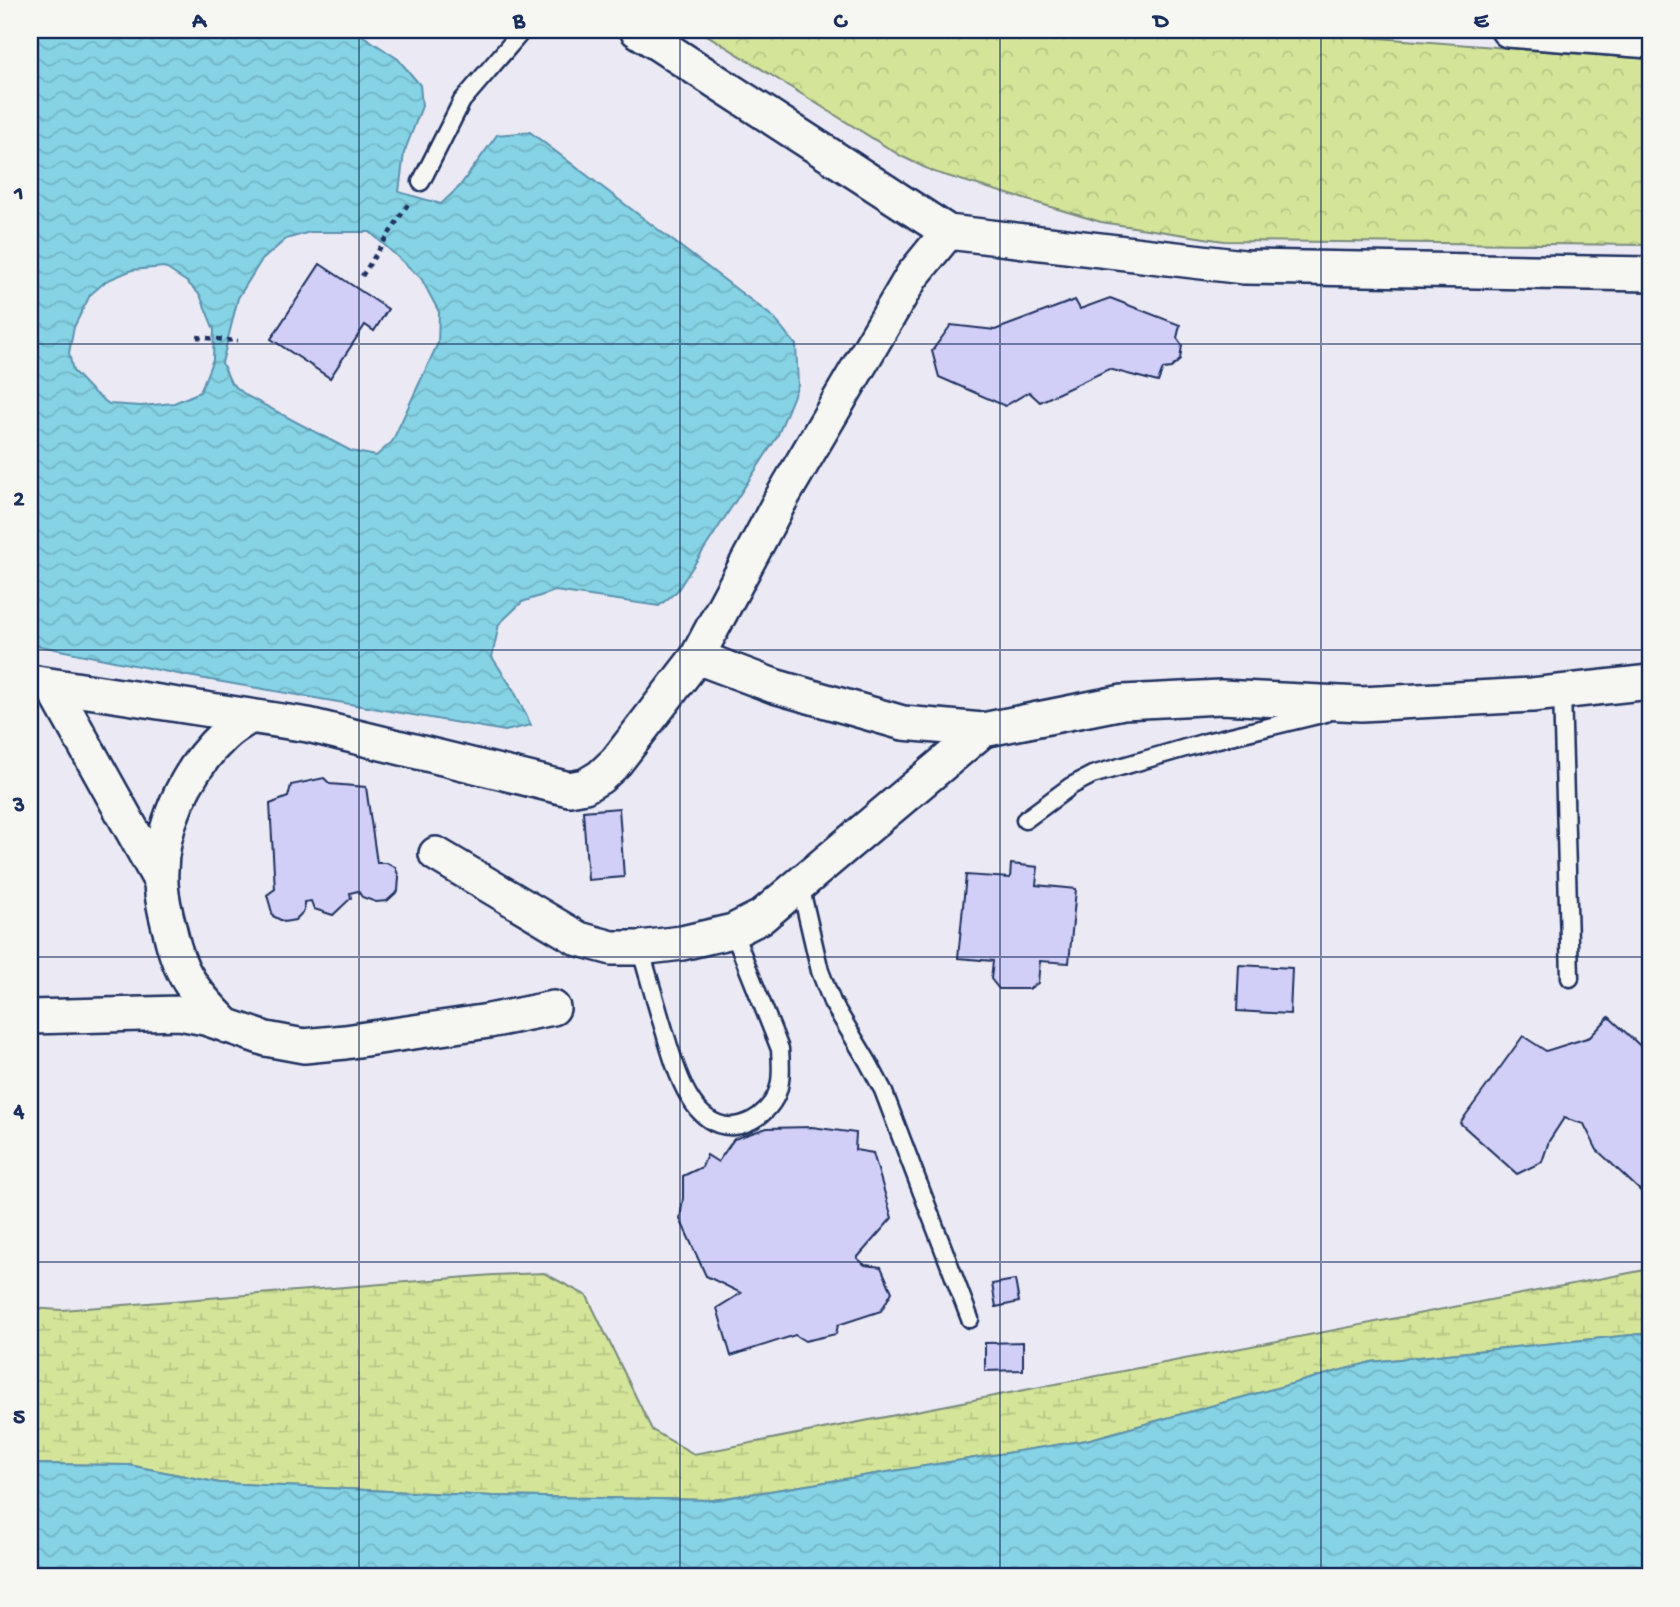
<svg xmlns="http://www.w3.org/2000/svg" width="1680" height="1607" font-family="'Gochi Hand',sans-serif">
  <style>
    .wetland { fill: url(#wetland-marsh); stroke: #788a7c; stroke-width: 2 }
    .park { fill: url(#park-crowns); stroke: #788a7c; stroke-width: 2 }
    .water { fill: url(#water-waves); stroke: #5b91ae; stroke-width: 2; fill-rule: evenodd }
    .building { fill: #d1cff8; stroke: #1b2f5e; stroke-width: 2 }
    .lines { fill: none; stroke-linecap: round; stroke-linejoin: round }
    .lane-casing { stroke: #1b2f5e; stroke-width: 21 }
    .street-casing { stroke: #1b2f5e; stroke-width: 38 }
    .path { stroke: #1b2f5e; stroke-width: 4.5; stroke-dasharray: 5 5; stroke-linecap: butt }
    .lane { stroke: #f6f6f2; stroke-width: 16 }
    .street { stroke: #f6f6f2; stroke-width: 33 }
    .grid { fill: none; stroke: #1b2f5e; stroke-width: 2; stroke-opacity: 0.55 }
    .neatline { fill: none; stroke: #1b2f5e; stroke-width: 2.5 }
    .grid-label { font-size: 23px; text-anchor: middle; font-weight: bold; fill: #1b2f5e }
  </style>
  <defs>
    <pattern id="wetland-marsh" width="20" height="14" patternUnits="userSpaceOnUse" patternTransform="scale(1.75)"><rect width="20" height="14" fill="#d4e599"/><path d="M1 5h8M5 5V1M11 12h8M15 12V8" fill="none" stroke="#b5c586"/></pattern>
    <pattern id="park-crowns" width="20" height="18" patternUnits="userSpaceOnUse" patternTransform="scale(1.75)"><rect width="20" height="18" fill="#d4e599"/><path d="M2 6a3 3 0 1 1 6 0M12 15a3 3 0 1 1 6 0" fill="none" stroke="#b5c586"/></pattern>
    <pattern id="water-waves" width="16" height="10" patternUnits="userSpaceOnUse" patternTransform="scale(1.75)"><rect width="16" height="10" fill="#85d3e4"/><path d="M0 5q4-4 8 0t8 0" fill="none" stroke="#72b5c6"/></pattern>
  </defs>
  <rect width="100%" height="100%" fill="#ebeaf4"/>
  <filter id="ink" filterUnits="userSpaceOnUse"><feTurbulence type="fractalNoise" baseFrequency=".0143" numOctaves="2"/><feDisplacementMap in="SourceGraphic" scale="14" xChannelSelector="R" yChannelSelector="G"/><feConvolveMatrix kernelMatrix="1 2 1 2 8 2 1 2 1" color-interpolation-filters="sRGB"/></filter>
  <g filter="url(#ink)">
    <path class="wetland" d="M1650,1269V1333L1371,1362L1087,1440L713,1500L493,1496L220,1483L129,1465L30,1464V1308L62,1310L493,1275L544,1273L587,1296L652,1430L694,1454Z"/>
    <path class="park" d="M699,30H1275L1650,59V245L1224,241L1101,222L934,172L901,156Z"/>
    <path class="water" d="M30,30H354L398,59L420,85L422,106L404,153L399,192L441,204L459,187L497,135L530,132L773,317L796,345L798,385L777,437L677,591L659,606L555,591L522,602L499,624L492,657L513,689L531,725L505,731L188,676L30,644ZM310,232H370L421,278L439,312L438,343L392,442L376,456L351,451L247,396L231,383L222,363L238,298L261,261L286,239ZM164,267L187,282L200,295L214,330L213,359L200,392L174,403L141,406L109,404L93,392L73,371L69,353L74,327L90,295L106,281L132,270Z
      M1650,1333V1577H30V1464L129,1465L220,1483L493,1496L713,1500L1087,1440L1371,1362Z"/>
    <path class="building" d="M320,264L388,309L374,331L365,325L330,378L271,339Z
      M1110,298L1180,325L1177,338L1182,345L1180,360L1171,368L1163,369L1158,382L1109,369L1040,402L1029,392L1005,406L939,377L932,351L951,325L995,330L1075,300L1080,309Z
      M324,778L330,784L366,787L377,863H387L395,867L399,877L398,891L387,901L376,902L362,897L358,891L350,893L351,898L333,915L314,909L311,901L304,902V911L295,920L284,922L273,916L267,895L275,889L270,804L288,797L291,785Z
      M619,808L624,877L588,880L583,811Z
      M1011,864L1038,867L1036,885L1076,889L1069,963L1040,961L1038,983L1029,989H999L991,979L993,961L958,958L966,875L1010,878Z
      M1239,965L1292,968L1290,1014L1237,1011Z
      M1609,1017L1650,1055V1190L1645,1195L1597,1150L1584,1124L1564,1118L1549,1141L1542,1162L1517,1174L1460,1123L1523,1036L1546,1051L1590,1037Z
      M812,1127L856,1133L855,1150L873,1153L892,1218L857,1258L865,1265L881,1267L892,1292L881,1311L838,1325L836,1334L805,1341L795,1335L731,1356L717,1308L741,1293L706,1276L680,1219L683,1198V1176L702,1167L707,1155L718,1162L734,1139L767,1128Z
      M1015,1280L1019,1302L996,1307L992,1284Z
      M1023,1342V1370L985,1371V1343Z"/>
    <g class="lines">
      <defs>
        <path id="lane" d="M421,182L462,101L523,30
          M1562,691L1570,978
          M1025,820L1071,786L1092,775L1206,742L1326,713
          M800,885L820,971L832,1002L868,1062L883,1090L970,1319
          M640,948C647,972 654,996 661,1020C672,1054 687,1130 734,1126C743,1125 752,1121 759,1116C783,1098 782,1076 780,1049L733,931"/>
        <path id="street" d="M637,30L948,232
          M1508,30L1650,41
          M1650,274L1244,267L948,232L912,276L781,499L697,657L774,686L903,723L983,730L1123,702L1221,697L1361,704L1532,695L1650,682
          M30,682L308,725L569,789L585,786L600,777L616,762L697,657
          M52,686L161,882
          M436,854L579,939L612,948H640L682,943L733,931L761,917L983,730
          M30,1017L180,1013L205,1018L266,1039L304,1046L345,1042L489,1021L553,1008
          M227,1026C214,1012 199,998 189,981C179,966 174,949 170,931C166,916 162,900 161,884C158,830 185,771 224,735C232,727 242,722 250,716"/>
      </defs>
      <use href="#lane" class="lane-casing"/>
      <use href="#street" class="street-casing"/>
      <path class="path" d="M362,276L410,201
        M197,337L238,341"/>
      <use href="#lane" class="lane"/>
      <use href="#street" class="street"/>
    </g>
  </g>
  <path class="grid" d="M359,30V1577M680,30V1577M1000,30V1577M1321,30V1577M30,344H1650M30,650H1650M30,957H1650M30,1262H1650"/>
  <rect width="1680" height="1607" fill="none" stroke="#f6f6f2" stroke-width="77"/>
  <rect x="38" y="38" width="1604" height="1530" class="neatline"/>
  <g class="grid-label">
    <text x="199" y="27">A</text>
    <text x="519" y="27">B</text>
    <text x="840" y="27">C</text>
    <text x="1161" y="27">D</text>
    <text x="1481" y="27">E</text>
    <text x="19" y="199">1</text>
    <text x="19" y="505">2</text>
    <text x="19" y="811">3</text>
    <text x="19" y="1117">4</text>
    <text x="19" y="1423">5</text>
  </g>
</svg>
